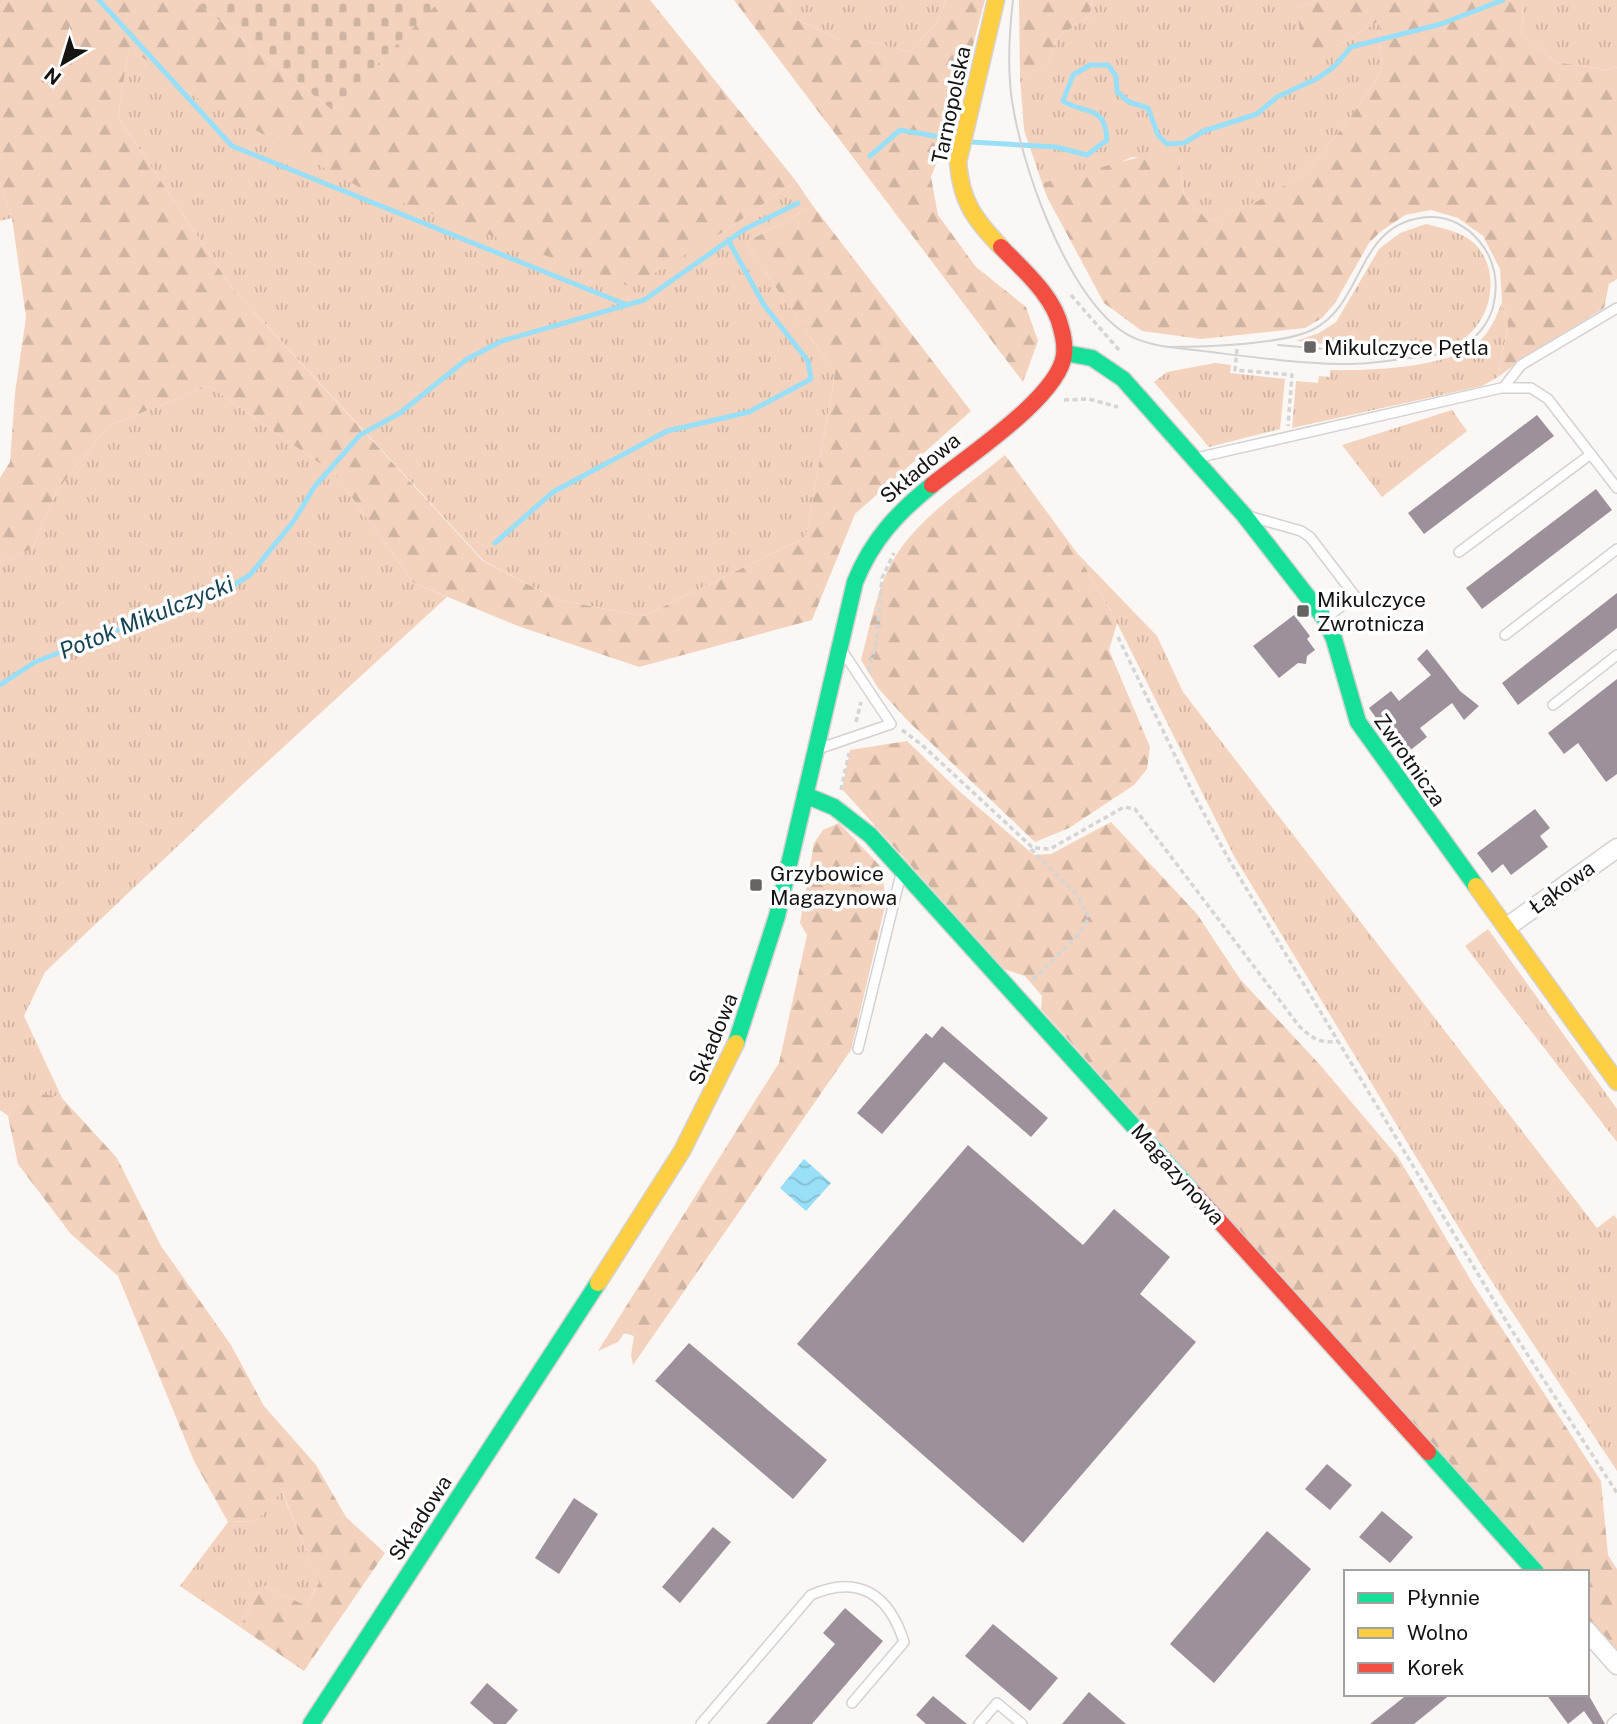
<svg xmlns="http://www.w3.org/2000/svg" width="1617" height="1724" font-family="'Public Sans',sans-serif">
  <style>
    .grass { fill: url(#grass-tufts) }
    .forest { fill: url(#forest-firs) }
    .cemetery { fill: url(#cemetery-stones) }
    .water { fill: url(#water-waves) }
    .lines { fill: none; stroke-linecap: round; stroke-linejoin: round }
    .stream { stroke: #99dff8; stroke-width: 5 }
    .building { fill: #9c919b }
    .lane-casing { stroke: #d5d2d1; stroke-width: 12 }
    .street-casing { stroke: #d5d2d1; stroke-width: 21 }
    .fast-casing { stroke: #d5d2d1; stroke-width: 19 }
    .slow-casing { stroke: #d5d2d1; stroke-width: 19 }
    .jam-casing { stroke: #d5d2d1; stroke-width: 19 }
    .path { stroke: #d5d5d4; stroke-width: 3.5; stroke-dasharray: 5 3.5; stroke-linecap: butt }
    .lane { stroke: #fefefe; stroke-width: 9 }
    .street { stroke: #fefefe; stroke-width: 18 }
    .fast { stroke: #16e098; stroke-width: 16 }
    .slow { stroke: #ffcf43; stroke-width: 16 }
    .jam { stroke: #f24e42; stroke-width: 16 }
    .tram { stroke: #d3d2d1; stroke-width: 2 }
    .poi-dot { fill: #666361; stroke: #fff; stroke-width: 2.5 }
    .labels { text-anchor: middle; dominant-baseline: central; stroke-width: 7; stroke-linejoin: round; paint-order: stroke }
    .street-label { font-size: 21px; fill: #161412; stroke: #fff }
    .poi-label { font-size: 21px; fill: #161412; stroke: #fff; text-anchor: start }
    .water-label { font-size: 23px; font-style: italic; fill: #174454; stroke: #fff }
  </style>
  <defs>
    <pattern id="grass-tufts" width="24" height="20" patternUnits="userSpaceOnUse" patternTransform="scale(1.75)"><rect width="24" height="20" fill="#f4d3be"/><path d="M3 7l-1-3M5 7V3M7 7l1-3M15 17l-1-3M17 17v-4M19 17l1-3" fill="none" stroke="#d0b4a2"/></pattern>
    <pattern id="forest-firs" width="22" height="20" patternUnits="userSpaceOnUse" patternTransform="scale(1.75)"><rect width="22" height="20" fill="#f4d3be"/><path d="M5 1l3.5 6h-7zM16 11l3.5 6h-7z" fill="#d0b4a2"/></pattern>
    <pattern id="cemetery-stones" width="16" height="16" patternUnits="userSpaceOnUse" patternTransform="scale(1.75)"><rect width="16" height="16" fill="#f4d3be"/><path d="M2 7V4a2 2 0 0 1 4 0v3zM10 15v-3a2 2 0 0 1 4 0v3z" fill="#d0b4a2"/></pattern>
    <pattern id="water-waves" width="16" height="10" patternUnits="userSpaceOnUse" patternTransform="scale(1.75)"><rect width="16" height="10" fill="#99dff8"/><path d="M0 5q4-4 8 0t8 0" fill="none" stroke="#83bed4"/></pattern>
  </defs>
  <rect width="100%" height="100%" fill="#faf7f5"/>
  <path class="grass" d="M779,0H945L938,21L910,52L863,40H841L797,20Z
    M1092,0H1317L1297,7L1334,47L1379,21L1382,71L1350,118L1306,173L1258,202L1209,222L1184,194L1179,160L1132,157L1110,167L1042,183L1024,130L1020,78L1043,76L1058,37L1090,16Z
    M1523,0H1617V67L1607,70L1556,62L1522,34Z
    M129,46L192,95L705,241L728,229L796,181L813,206L745,243L835,373L806,537L644,616L558,600L484,561L232,288L118,117Z
    M0,182L12,218L0,221Z
    M1426,224C1444,229 1461,231 1475,244C1505,275 1489,332 1450,346C1417,358 1335,344 1296,341L1319,333L1336,322L1379,249L1400,233Z
    M1502,302L1508,325L1498,377L1482,386L1292,428L1296,381L1318,383L1319,376L1330,377V370C1368,371 1446,368 1476,344C1489,334 1496,318 1502,302Z
    M1215,363L1231,365L1230,373L1285,379L1280,429L1209,447L1154,382L1167,372Z
    M209,386L335,474L414,583L447,597L241,786L45,972L24,1016L62,1098L28,1092L8,1116L0,1110V562L32,549L56,492L108,426Z
    M1452,410L1467,431L1382,497L1342,445Z
    M1077,553L1157,636L1183,692L1597,1228L1614,1215L1617,1219V1471L1485,1271L1234,856L1117,623Z
    M1488,929L1617,1109V1142L1465,946Z
    M281,1490L319,1581L307,1606L262,1585L240,1627L180,1586L228,1522L256,1521Z"/>
  <path class="forest" d="M0,0H194L332,110L440,0H650L796,181L728,229L631,287L359,187L192,95L129,47L118,117L232,288L483,561L558,600L644,616L806,537L835,373L745,243L813,206L971,411L855,514L812,620L639,667L518,626L414,583L335,474L209,386L108,426L56,492L32,549L0,562V478L10,462L15,393L26,317L12,218L0,182Z
    M734,0H779L797,20L841,40H863L910,52L938,21L945,0H985L953,120L931,177L938,215L976,267L1026,307L1038,341L1023,382Z
    M1019,0H1092L1090,16L1058,37L1043,77L1020,78Z
    M1317,0H1523L1522,34L1556,62L1607,70L1617,67V279L1609,284L1604,308L1522,359L1498,377L1508,325L1502,302L1500,269L1483,236L1458,218L1431,210L1405,215L1380,232L1369,243L1335,303L1322,318L1305,328L1201,339L1142,331L1104,303L1047,197L1042,183L1158,152L1179,160L1184,194L1209,222L1258,201L1306,173L1350,118L1382,71L1379,21L1334,47L1302,50L1297,7Z
    M1005,455L1077,553L1117,623L1109,650L1150,747L1147,769L1134,785L1069,828L1035,842L908,721L878,688L861,660C871,624 878,579 901,548C928,511 970,484 1005,455Z
    M907,741L959,791L1034,855L1051,854L1111,822L1197,914L1240,979L1320,1065L1398,1157L1473,1284L1601,1481L1608,1555L1617,1569V1654L1587,1620V1572H1546L1041,1009L1042,996L1025,976L1004,969L842,789L850,750Z
    M839,823L883,869L885,906L851,1050L633,1365L631,1355L634,1336L624,1333L618,1342L598,1351L779,1063L807,935L800,923L814,843L823,830Z
    M28,1091L62,1098L117,1158L161,1246L231,1345L264,1406L316,1465L346,1517L385,1553L304,1671L240,1627L262,1585L307,1606L319,1582L282,1491L256,1521L228,1522L194,1461L118,1276L70,1233L18,1164L8,1116Z"/>
  <path class="cemetery" d="M194,0H441L332,110Z"/>
  <path class="water" d="M804,1159L831,1183L806,1211L780,1188Z"/>
  <g class="lines">
    <path class="stream" d="M99,0L232,146L627,305
      M971,142L1056,147L1087,155L1107,140C1105,103 1084,115 1063,101L1073,75L1090,65H1108L1116,76L1117,92L1129,102L1148,108L1158,135L1167,144L1184,143L1204,131L1257,114L1277,97L1318,78L1335,66L1351,47L1441,24L1503,0
      M870,156L900,130L958,140
      M495,543L553,492L667,431L749,412L811,379L808,361L764,305L728,240
      M0,685L35,662L232,586L250,575L293,522L315,486L360,435L400,413L467,359L502,341L644,300L745,229L798,203"/>
  </g>
  <path class="building" d="M1537,415L1554,436L1424,534L1408,513Z
    M1596,489L1612,510L1482,609L1466,588Z
    M1617,593V628L1518,705L1502,683Z
    M1294,615L1310,636L1307,639L1315,650L1307,656L1306,664L1298,663L1279,678L1253,646Z
    M1427,649L1460,691L1479,706L1464,720L1452,703L1420,728L1427,737L1403,756L1369,708L1391,691L1399,701L1431,675L1417,659Z
    M1617,679V774L1606,782L1578,743L1564,754L1548,733Z
    M1535,809L1550,828L1540,836L1548,847L1511,875L1503,864L1492,873L1477,853Z
    M942,1026L1048,1118L1031,1137L944,1062L882,1134L857,1113L926,1033L932,1038Z
    M968,1145L1083,1245L1114,1209L1170,1257L1140,1294L1196,1342L1023,1543L797,1344Z
    M689,1343L827,1460L793,1499L655,1381Z
    M1327,1464L1352,1485L1330,1510L1305,1489Z
    M574,1498L598,1514L559,1574L535,1558Z
    M1382,1511L1413,1537L1390,1563L1359,1537Z
    M713,1527L731,1542L680,1603L662,1587Z
    M1267,1531L1311,1569L1214,1683L1170,1644Z
    M845,1608L883,1641L812,1724H766L835,1644L823,1633Z
    M993,1624L1058,1678L1030,1711L965,1656Z
    M487,1683L518,1710L506,1724H494L470,1703Z
    M1089,1692L1126,1724H1062Z
    M1408,1694H1451L1414,1724H1370Z
    M1546,1694H1588L1605,1724H1593L1584,1711L1568,1724Z
    M933,1696L967,1724H926L916,1715Z"/>
  <g class="lines">
    <defs>
      <path id="lane" d="M1504,387L1521,365L1617,308
        M1196,458L1501,388H1531L1548,399L1617,488
        M1252,517L1301,531L1310,537L1355,596L1326,618
        M1459,552L1591,454
        M1505,635L1617,549
        M1553,705L1617,655
        M821,748L891,724L843,652
        M858,1049L901,874
        M701,1724L811,1595C858,1574 889,1594 904,1642L852,1703
        M979,1724L997,1703L1022,1724
        M1612,1724L1617,1719"/>
      <path id="street" d="M1507,927L1617,848
        M1587,1631L1617,1665"/>
      <path id="fast" d="M1065,353L1092,358L1123,379L1244,515L1325,619L1334,639L1358,722L1476,886
        M805,795L834,807L870,835L1194,1193
        M736,1043L777,916L855,582C872,540 897,513 932,485
        M1428,1452L1536,1572
        M311,1724L598,1283"/>
      <path id="slow" d="M996,0L958,162C961,201 974,219 1001,247
        M1476,886L1617,1082
        M598,1283L682,1151L736,1043"/>
      <path id="jam" d="M932,485C965,458 1059,397 1064,355C1065,347 1063,335 1061,328C1054,296 1023,270 1001,247
        M1194,1193L1428,1452"/>
    </defs>
    <use href="#lane" class="lane-casing"/>
    <use href="#street" class="street-casing"/>
    <use href="#fast" class="fast-casing"/>
    <use href="#slow" class="slow-casing"/>
    <use href="#jam" class="jam-casing"/>
    <path class="path" d="M1071,295L1119,350
      M1237,349L1235,370L1292,375L1288,426
      M1064,400L1089,399L1118,407
      M1118,637L1194,795L1228,858L1511,1329L1617,1493
      M869,671L876,644L882,578L894,553
      M856,722L861,702
      M902,730L922,745L1033,848L1050,849L1124,807L1135,809L1299,1026C1312,1038 1320,1044 1338,1041
      M841,790L849,753
      M1031,849L1078,896L1089,918L1078,935L1032,981"/>
    <use href="#lane" class="lane"/>
    <use href="#street" class="street"/>
    <use href="#fast" class="fast"/>
    <use href="#slow" class="slow"/>
    <use href="#jam" class="jam"/>
    <path class="tram" d="M1013,0C1009,34 1007,67 1012,101C1022,167 1063,281 1114,325C1130,339 1148,344 1168,347C1225,353 1284,363 1341,364C1364,365 1387,361 1410,358C1427,356 1446,355 1461,347C1476,339 1489,323 1493,307C1499,284 1495,260 1480,242C1468,227 1449,216 1430,217C1356,220 1366,302 1314,329C1284,345 1203,347 1168,347
      M1278,345L1393,355"/>
  </g>
  <g class="poi-dot">
    <rect x="1303" y="340" width="14" height="14" rx="3.5"/>
    <rect x="1296" y="604" width="14" height="14" rx="3.5"/>
    <rect x="749" y="878" width="14" height="14" rx="3.5"/>
  </g>
  <g class="labels">
    <g class="street-label">
      <text transform="translate(951 105) rotate(-78)">Tarnopolska</text>
      <text transform="translate(920 468) rotate(-40)">Składowa</text>
      <text transform="translate(1410 760) rotate(55)">Zwrotnicza</text>
      <text transform="translate(1562 887) rotate(-36)">Łąkowa</text>
      <text transform="translate(713 1039) rotate(-68)">Składowa</text>
      <text transform="translate(1178 1174) rotate(48)">Magazynowa</text>
      <text transform="translate(420 1518) rotate(-57)">Składowa</text>
    </g>
    <g class="poi-label">
      <text x="1324" y="347">Mikulczyce Pętla</text>
      <text x="1317" y="599">Mikulczyce<tspan x="1317" dy="24">Zwrotnicza</tspan></text>
      <text x="770" y="873">Grzybowice<tspan x="770" dy="24">Magazynowa</tspan></text>
    </g>
    <g class="water-label">
      <text transform="translate(146 617) rotate(-22)">Potok Mikulczycki</text>
    </g>
  </g>
  <rect x="1344" y="1570" width="245" height="126" fill="#ffffff" stroke="#a2a1a0" stroke-width="2"/>
  <rect x="1358" y="1593" width="35" height="10" fill="#16e098" stroke="#a2a1a0" stroke-width="2"/>
  <text x="1407" y="1605" font-size="21" fill="#161412">Płynnie</text>
  <rect x="1358" y="1628" width="35" height="10" fill="#ffcf43" stroke="#a2a1a0" stroke-width="2"/>
  <text x="1407" y="1640" font-size="21" fill="#161412">Wolno</text>
  <rect x="1358" y="1663" width="35" height="10" fill="#f24e42" stroke="#a2a1a0" stroke-width="2"/>
  <text x="1407" y="1675" font-size="21" fill="#161412">Korek</text>
  <g transform="translate(63 63) rotate(218)" stroke="#ffffff" stroke-width="5" paint-order="stroke">
  <path d="M0-5L12 26L0 18L-12 26Z" fill="#161412"/>
  <text y="-10" font-size="19" font-weight="bold" text-anchor="middle" fill="#161412">N</text>
  </g>
</svg>
